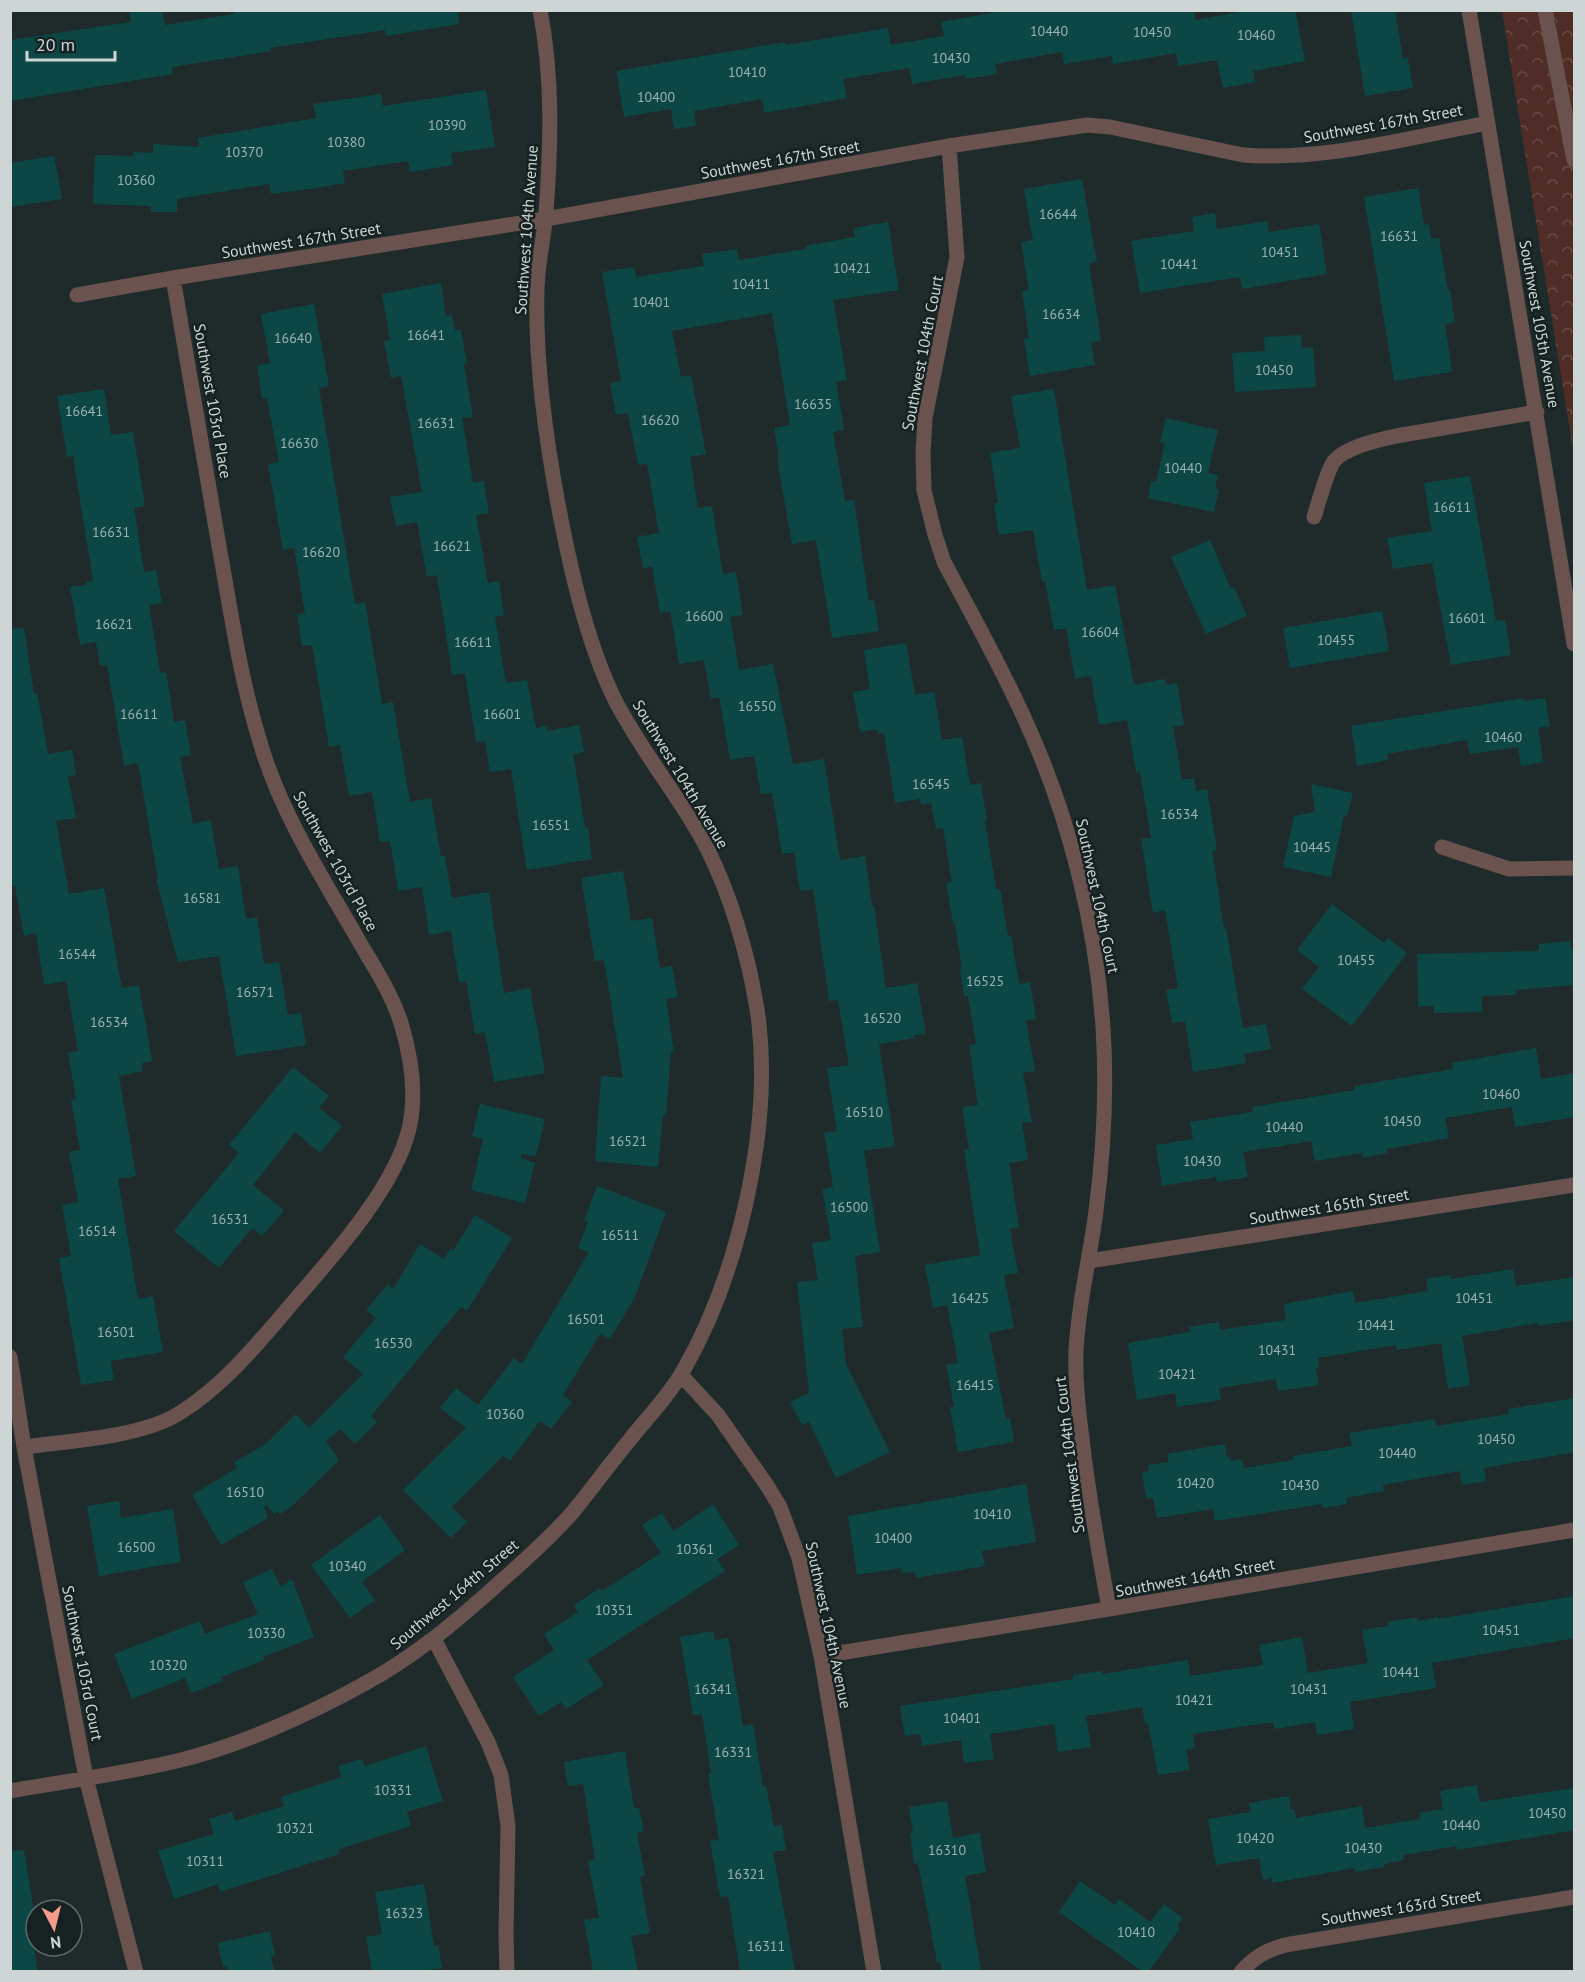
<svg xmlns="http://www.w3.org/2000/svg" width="1585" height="1982" font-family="'PT Sans',sans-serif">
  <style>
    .forest { fill: url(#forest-crowns) }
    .building { fill: #0c4746 }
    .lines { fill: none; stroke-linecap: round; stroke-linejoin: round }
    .lane { stroke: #6a534e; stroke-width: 15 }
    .street { stroke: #6a534e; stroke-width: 15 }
    .labels { text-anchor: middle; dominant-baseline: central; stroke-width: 5; stroke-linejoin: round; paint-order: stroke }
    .number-label { font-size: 14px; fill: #9db2b1 }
    .street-label { font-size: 16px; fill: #cdd5d5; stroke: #152221 }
  </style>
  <defs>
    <pattern id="forest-crowns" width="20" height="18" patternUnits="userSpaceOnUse" patternTransform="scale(1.5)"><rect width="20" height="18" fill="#4f2d26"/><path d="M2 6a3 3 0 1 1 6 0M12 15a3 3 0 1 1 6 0" fill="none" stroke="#674b45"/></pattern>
  </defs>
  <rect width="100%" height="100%" fill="#1f2b2b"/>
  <path class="forest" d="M1502,11H1574V455Z"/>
  <path class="building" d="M129,10H162L165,25L234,14V10H458L459,24L386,36L385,30L270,48L271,51L172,67L173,74L10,101V40L131,22Z
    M1008,10H1194L1195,20L1251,10H1295L1305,61L1253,71L1255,82L1223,88L1217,60L1178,66L1176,53L1113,64L1112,56L1064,64L1062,52L995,64L997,74L966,79L965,75L912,84L909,68L843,79L847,98L764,113L762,99L694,111L696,126L674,129L671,109L624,117L616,71L785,42L786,45L888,28L891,45L944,36L941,22Z
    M1351,10H1395L1403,59L1408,58L1413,88L1365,96Z
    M486,90L495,147L451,153L453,165L410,172L408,161L343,171L345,183L310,189L271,194L269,184L177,199V212H151V206L93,204L95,155L134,156L133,152L153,153V144L199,147L198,138L316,118L313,104L381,94L383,106Z
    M54,156L62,199L10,207V163Z
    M1082,179L1097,262L1089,263L1101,341L1091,342L1095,365L1030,376L1024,339L1029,338L1022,291L1029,290L1021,242L1033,240L1024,189Z
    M1418,188L1424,225L1429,224L1431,239L1439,238L1448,290H1450L1455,322L1445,324L1452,372L1394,381L1364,197Z
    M1215,213L1217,229L1267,221L1269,232L1319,224L1327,274L1242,289L1240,277L1140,293L1131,241L1194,231L1192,217Z
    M888,222L899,290L833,300L847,380L836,382L844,430L833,432L845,501L854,500L869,601L874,600L879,631L832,638L816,540L792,544L777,459L779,458L774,428L790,425L772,313L672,331L681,377L691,375L706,454L690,457L698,508L712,506L723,574L736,572L743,615L730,617L739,670L773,664L793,764L824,759L840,860L865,856L872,906H874L886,988L917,983L926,1034L914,1035L915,1038L879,1044L895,1146L864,1151L880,1252L855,1256L863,1327L842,1329L846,1364L890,1452L836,1478L809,1422L802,1425L790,1402L809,1393L797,1282L818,1280L812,1243L831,1240L822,1189L833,1187L824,1133L837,1131L827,1068L849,1065L838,1000L829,1001L813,889L800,891L794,852L782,854L772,793L761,794L754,756L730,760L719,697L711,699L704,660L679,664L670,611L660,613L652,567L643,568L637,537L659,533L647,464L638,465L628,413L616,415L610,383L621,381L602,272L634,267L636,277L704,266L702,254L737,249L739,260L806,249L805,246L855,237L854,228Z
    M441,283L446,316L452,315L455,330H461L467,364L464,365L473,417L462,418L473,483L484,481L489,513L476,515L488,583L499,581L504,615L495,617L506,683L527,680L536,728L547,726V731L579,725L584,752L573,754L585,828H588L592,859L527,870L511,769L490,772L485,741L476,742L465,673L452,675L437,575L427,577L417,522L396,526L390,497L422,492L401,376L391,378L384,341L390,340L382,294Z
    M314,304L329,386L319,388L355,604L365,602L382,704L393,702L410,802L431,798L441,856H445L452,898L489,892L504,993L530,988L545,1073L494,1082L485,1032L475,1034L466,981L459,982L451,931L429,935L422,887L398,891L390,841L380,842L372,792L349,796L340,745L329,747L312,645L302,646L297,614L305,613L294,548L283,550L268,464L279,462L267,398H262L257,366L270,363L261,314Z
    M1301,335L1302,348L1313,347L1316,387L1235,392L1232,353L1265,351L1264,337Z
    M104,389L111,435L133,432L145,506L134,508L144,572L156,570L162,603L149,605L160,673L166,672L174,722L185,720L191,755L180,757L193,824L211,820L219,869L238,866L246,919L257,917L264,964L279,962L288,1015L301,1013L306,1045L236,1056L219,956L178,962L156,879H158L138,763L124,766L107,665L100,666L96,642L80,645L70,587L86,585V582L93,581L73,456L67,457L57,396Z
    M1054,389L1087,590L1115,585L1134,685L1165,679L1166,685L1177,683L1184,725L1173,727L1182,780L1194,778L1196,791L1207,789L1217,850L1212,851L1224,929L1226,928L1243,1028L1266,1024L1271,1049L1244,1054L1246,1063L1193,1072L1185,1021L1172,1023L1166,990L1178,988L1165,910L1153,913L1141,839L1151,838L1140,771L1136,772L1127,720L1099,725L1091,676L1075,679L1066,628L1054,630L1045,581H1042L1033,530L999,535L994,503H998L990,453L1020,448L1011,396Z
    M1166,418L1218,430L1208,473L1218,475L1215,489H1219L1214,512L1148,498L1151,481L1156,482L1165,443L1160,442Z
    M1470,476L1496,621L1505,620L1511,655L1451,665L1432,563L1393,569L1387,538L1432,531L1424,483Z
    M1210,540L1231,589L1234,587L1247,616L1206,634L1171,557Z
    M1382,611L1389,651L1290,668L1283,628Z
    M24,628L34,694L37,693L48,754L72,750L76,775L68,776L76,818L56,821L69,894L104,888L122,988L139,985L152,1061L142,1063L143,1071L119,1076L136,1176L118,1179L138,1299L153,1296L163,1352L111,1361L114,1380L81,1385L59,1258L71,1256L62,1205L78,1202L69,1152L80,1150L71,1100L76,1099L68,1052L78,1051L66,981L44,985L36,933L24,936L15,886L10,887V629Z
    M906,643L915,695L934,692L942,740L962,737L970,785L981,783L987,821H985L996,889H1000L1008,936L1011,935L1019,984L1030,982L1036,1019L1026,1020L1035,1071L1023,1073L1032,1122L1022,1123L1028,1160L1009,1163L1019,1227L1010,1229L1018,1273L1004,1275L1014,1328L989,1333L1006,1419L1010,1418L1014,1442L958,1452L950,1407L954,1406L946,1365L958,1363L947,1305L933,1308L925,1265L980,1255L964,1150L969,1149L962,1107L978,1105L969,1045L976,1044L968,996H964L960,969L962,968L955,923H953L946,883L952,882L943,828L936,829L931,803L921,805L920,799L895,803L884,733L878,734L877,729L860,732L853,692L870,689L864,650Z
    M1524,698V701L1545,698L1550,726L1538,728L1543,762L1521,766L1518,747L1470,754L1467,740L1387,754L1388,760L1357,766L1351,726Z
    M1311,784L1353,793L1347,816L1344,815L1331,877L1283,867L1294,816L1315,812Z
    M623,871L631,921L652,918L660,968L672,966L678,997L666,999L674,1052H671L666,1115H663L658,1167L595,1161L601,1076L623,1078L604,960L595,961L581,878Z
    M1332,904L1384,943L1388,938L1407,953L1352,1026L1302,989L1319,967L1297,950Z
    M1570,941L1571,949H1575V985L1516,990V995L1482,996V1012L1434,1013V1006L1418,1007L1417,954L1539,951V944Z
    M1536,1048L1541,1079L1575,1073V1117L1515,1127L1512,1107L1445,1118L1449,1138L1386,1149L1387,1153L1363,1158L1362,1153L1315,1161L1311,1141L1243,1152L1248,1177L1217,1182L1216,1177L1162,1186L1156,1145L1193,1139L1190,1122L1253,1112L1252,1107L1355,1090L1354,1086L1453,1069L1452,1063Z
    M293,1067L329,1096L319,1108L342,1126L320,1153L295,1132L253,1185L284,1211L262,1236L252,1228L219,1268L174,1231L239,1153L229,1145Z
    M480,1104L545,1119L536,1156L521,1154V1158L535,1163L525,1203L471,1190L483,1139L472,1136Z
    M597,1186L666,1212L635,1297L610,1339L600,1334L563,1395L572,1402L551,1429L540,1421L510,1461L503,1456L452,1507L467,1522L451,1538L403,1490L466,1428L440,1408L456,1388L478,1405L514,1358L522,1364L589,1252L578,1248L588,1222L584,1221Z
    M475,1215L512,1238L467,1311L461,1307L371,1416L377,1422L355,1444L340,1429L326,1441L339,1460L291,1507L280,1514L278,1512L274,1514L267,1505L264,1507L268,1518L221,1545L192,1495L237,1468L234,1462L266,1444L296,1414L309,1428L363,1374L343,1357L376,1318L366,1310L388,1284L393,1289L420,1244L444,1259L450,1249L453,1251Z
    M1513,1269L1516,1286L1575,1277V1320L1538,1326L1537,1323L1462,1336L1470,1385L1448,1389L1441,1343L1397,1350L1396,1345L1318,1358L1319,1368H1316L1319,1385L1278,1391L1276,1379L1219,1388L1221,1400L1177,1407L1175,1393L1137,1400L1128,1343L1190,1332L1189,1327L1219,1322L1220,1330L1286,1320L1284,1304L1353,1291L1355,1303L1428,1291L1426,1279L1450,1275L1451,1279Z
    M1575,1398V1452L1484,1468L1486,1481L1462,1485L1460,1471L1383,1485L1384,1491L1346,1498L1347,1504L1323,1508L1322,1504L1215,1521L1213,1509L1157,1518L1153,1498L1146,1499L1142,1473L1149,1471L1148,1465L1169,1462L1167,1454L1225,1444L1227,1457H1230L1231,1461L1242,1459L1244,1468L1293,1460V1456L1352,1446L1349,1433L1435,1419L1436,1426L1509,1414L1508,1409Z
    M1026,1484L1036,1542L982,1551L985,1566L916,1578L915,1572L902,1573L901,1568L857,1575L848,1516Z
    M119,1501L121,1518L173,1509L181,1562L99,1576L87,1506Z
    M713,1504L739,1545L717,1559L725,1571L587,1660L604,1685L566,1709L561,1702L539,1716L513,1677L554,1650L544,1634L578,1612L574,1605L600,1588L602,1591L661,1553L642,1525L662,1513L673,1531Z
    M380,1515L405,1550L362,1582L375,1600L350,1618L311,1565Z
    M272,1569L281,1587L292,1579L314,1637L263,1657L264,1660L221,1677L223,1681L191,1693L185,1678L132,1699L114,1654L200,1621L205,1634L258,1614L243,1582Z
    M1575,1596V1638L1432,1663L1436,1688L1350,1702L1354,1729L1317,1735L1315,1722L1274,1729L1273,1722L1193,1734L1195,1748L1186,1750L1190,1770L1158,1775L1148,1723L1145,1724L1142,1707L1086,1716L1091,1747L1058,1752L1054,1724L990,1734L994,1759L964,1763L961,1740L922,1746L920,1734L905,1736L900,1706L1073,1679V1675L1102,1671V1674L1188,1660L1190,1676L1263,1665L1259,1645L1302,1637L1308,1673L1368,1663L1362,1630L1388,1626V1622L1417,1617L1418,1621L1438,1617V1619Z
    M713,1631L715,1640L728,1638L743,1726L753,1724L763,1786H766L774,1826L782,1825L786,1850L773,1852L795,1971H740L728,1896L720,1897L710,1841L719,1840L708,1774L711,1773L702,1714L693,1715L680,1637Z
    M426,1746L443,1801L407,1812L411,1826L339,1849V1854L220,1892L218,1884L174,1899L158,1851L214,1834L209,1819L232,1812L235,1821L284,1806L281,1797L342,1777L338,1766L362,1759L365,1766Z
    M625,1751L634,1808H639L644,1831L637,1833L645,1876L640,1877L650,1933L631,1936L638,1971H593L584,1920L599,1918L588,1861L595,1860L583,1784L568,1786L564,1762Z
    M1477,1785L1480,1802L1575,1788V1830L1457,1850V1846L1403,1855L1404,1860L1384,1864L1385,1867L1355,1872V1868L1272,1883V1878L1263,1880L1259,1858L1216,1865L1208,1819L1250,1812L1249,1803L1289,1796L1291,1809H1294L1296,1818L1362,1806L1365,1828L1420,1819L1419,1813L1443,1809L1440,1791Z
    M947,1801L953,1838L980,1833L986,1872L965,1876L981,1971H942L940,1962H937L918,1863L914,1864L910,1833H913L909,1807Z
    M24,1850L33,1907L36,1906V1930L31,1931L38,1971H10V1851Z
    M1080,1881L1115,1905L1119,1899L1150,1922L1164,1904L1183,1918L1177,1926L1180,1928L1149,1971H1142L1059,1912Z
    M424,1884L434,1946L438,1945L442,1968L419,1971H372L366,1937L382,1934L375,1892Z
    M270,1931L275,1955L271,1956L274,1971H228L226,1966L223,1967L218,1943Z"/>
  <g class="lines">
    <path class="lane" d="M1545,10L1574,160"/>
    <path class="street" d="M1469,10L1574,644
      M949,146L957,257L925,418L923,454L924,490L935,535L944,562C972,615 1002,668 1026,722C1069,816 1096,924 1103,1027C1107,1089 1104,1149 1096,1211C1090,1258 1078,1304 1076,1351C1075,1380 1078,1409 1082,1438C1088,1495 1099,1552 1109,1609
      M77,295L173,278L546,219L949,146L1087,125L1110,127L1243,155C1325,161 1407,138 1488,123
      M1314,517C1318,505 1328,467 1335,460C1348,446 1379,440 1396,436L1537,412
      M1442,847L1509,869L1574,868
      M1089,1261L1574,1185
      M10,1357L24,1447L86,1778L136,1972
      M681,1375L718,1415L768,1487L780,1507L799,1558L821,1656L874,1972
      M24,1447C68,1441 141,1437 178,1414C224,1386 260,1341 295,1300C334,1255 395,1187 409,1129C417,1095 411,1056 401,1023C391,991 371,963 355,934C319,872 280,811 260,742C240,678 231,612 219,546C204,457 189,368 173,278
      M434,1639L488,1742L501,1775L508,1826L506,1934L507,1972
      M821,1656L1109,1609L1574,1530
      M10,1791C66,1781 122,1774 177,1761C239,1746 308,1715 364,1684C414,1657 457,1621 499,1583C524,1561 550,1538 572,1513C591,1490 609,1465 628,1442C646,1419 669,1396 683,1371C738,1276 771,1132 759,1024C757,1005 753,987 749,968C737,918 720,866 692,822C667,781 636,742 614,698C586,640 570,567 558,504C545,434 535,361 537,291C537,265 544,239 546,213C551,145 553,77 540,10
      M1241,1972C1254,1957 1267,1950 1285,1945L1574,1897"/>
  </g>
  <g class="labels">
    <g class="number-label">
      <text x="1049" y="31">10440</text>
      <text x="1152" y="32">10450</text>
      <text x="1256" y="35">10460</text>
      <text x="951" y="58">10430</text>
      <text x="747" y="72">10410</text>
      <text x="656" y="97">10400</text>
      <text x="447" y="125">10390</text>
      <text x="346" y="142">10380</text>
      <text x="244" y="152">10370</text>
      <text x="136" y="180">10360</text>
      <text x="1058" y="214">16644</text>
      <text x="1399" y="236">16631</text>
      <text x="1280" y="252">10451</text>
      <text x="1179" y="264">10441</text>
      <text x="852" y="268">10421</text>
      <text x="751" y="284">10411</text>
      <text x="651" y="302">10401</text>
      <text x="1061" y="314">16634</text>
      <text x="426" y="335">16641</text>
      <text x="293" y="338">16640</text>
      <text x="1274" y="370">10450</text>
      <text x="813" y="404">16635</text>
      <text x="84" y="411">16641</text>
      <text x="660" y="420">16620</text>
      <text x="436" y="423">16631</text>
      <text x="299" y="443">16630</text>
      <text x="1183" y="468">10440</text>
      <text x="1452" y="507">16611</text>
      <text x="111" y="532">16631</text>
      <text x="452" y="546">16621</text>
      <text x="321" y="552">16620</text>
      <text x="704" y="616">16600</text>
      <text x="1467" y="618">16601</text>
      <text x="114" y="624">16621</text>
      <text x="1100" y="632">16604</text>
      <text x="1336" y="640">10455</text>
      <text x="473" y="642">16611</text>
      <text x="757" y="706">16550</text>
      <text x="139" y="714">16611</text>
      <text x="502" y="714">16601</text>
      <text x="1503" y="737">10460</text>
      <text x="931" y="784">16545</text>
      <text x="1179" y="814">16534</text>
      <text x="551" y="825">16551</text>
      <text x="1312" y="847">10445</text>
      <text x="202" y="898">16581</text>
      <text x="77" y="954">16544</text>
      <text x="1356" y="960">10455</text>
      <text x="985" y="981">16525</text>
      <text x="255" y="992">16571</text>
      <text x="882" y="1018">16520</text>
      <text x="109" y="1022">16534</text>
      <text x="1501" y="1094">10460</text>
      <text x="864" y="1112">16510</text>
      <text x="1402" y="1121">10450</text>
      <text x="1284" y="1127">10440</text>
      <text x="628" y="1141">16521</text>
      <text x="1202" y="1161">10430</text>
      <text x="849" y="1207">16500</text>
      <text x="230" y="1219">16531</text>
      <text x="97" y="1231">16514</text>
      <text x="620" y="1235">16511</text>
      <text x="970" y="1298">16425</text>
      <text x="1474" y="1298">10451</text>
      <text x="586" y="1319">16501</text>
      <text x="1376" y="1325">10441</text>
      <text x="116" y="1332">16501</text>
      <text x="393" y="1343">16530</text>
      <text x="1277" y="1350">10431</text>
      <text x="1177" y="1374">10421</text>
      <text x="975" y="1385">16415</text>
      <text x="505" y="1414">10360</text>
      <text x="1496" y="1439">10450</text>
      <text x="1397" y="1453">10440</text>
      <text x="1195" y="1483">10420</text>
      <text x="1300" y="1485">10430</text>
      <text x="245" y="1492">16510</text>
      <text x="992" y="1514">10410</text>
      <text x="893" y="1538">10400</text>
      <text x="136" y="1547">16500</text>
      <text x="695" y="1549">10361</text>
      <text x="347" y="1566">10340</text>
      <text x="614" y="1610">10351</text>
      <text x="1501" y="1630">10451</text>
      <text x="266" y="1633">10330</text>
      <text x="168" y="1665">10320</text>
      <text x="1401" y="1672">10441</text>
      <text x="713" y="1689">16341</text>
      <text x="1309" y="1689">10431</text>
      <text x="1194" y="1700">10421</text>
      <text x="962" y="1718">10401</text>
      <text x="733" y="1752">16331</text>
      <text x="393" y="1790">10331</text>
      <text x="1547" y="1813">10450</text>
      <text x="1461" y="1825">10440</text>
      <text x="295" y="1828">10321</text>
      <text x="1255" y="1838">10420</text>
      <text x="1363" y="1848">10430</text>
      <text x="947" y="1850">16310</text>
      <text x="205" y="1861">10311</text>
      <text x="746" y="1874">16321</text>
      <text x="404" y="1913">16323</text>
      <text x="1136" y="1932">10410</text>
      <text x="766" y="1946">16311</text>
    </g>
    <g class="street-label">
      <text transform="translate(1383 123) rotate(-10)">Southwest 167th Street</text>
      <text transform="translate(780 159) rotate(-10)">Southwest 167th Street</text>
      <text transform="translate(526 230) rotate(-86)">Southwest 104th Avenue</text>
      <text transform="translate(301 240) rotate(-9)">Southwest 167th Street</text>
      <text transform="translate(1540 324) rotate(80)">Southwest 105th Avenue</text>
      <text transform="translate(922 353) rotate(-79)">Southwest 104th Court</text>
      <text transform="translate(213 401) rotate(80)">Southwest 103rd Place</text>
      <text transform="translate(681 774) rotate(59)">Southwest 104th Avenue</text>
      <text transform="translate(336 861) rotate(61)">Southwest 103rd Place</text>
      <text transform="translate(1098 896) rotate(78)">Southwest 104th Court</text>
      <text transform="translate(1329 1206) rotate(-9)">Southwest 165th Street</text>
      <text transform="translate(1069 1455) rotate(-97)">Southwest 104th Court</text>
      <text transform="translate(1195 1577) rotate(-10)">Southwest 164th Street</text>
      <text transform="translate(454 1594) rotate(-40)">Southwest 164th Street</text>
      <text transform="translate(829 1625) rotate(78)">Southwest 104th Avenue</text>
      <text transform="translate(83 1663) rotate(79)">Southwest 103rd Court</text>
      <text transform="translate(1401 1907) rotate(-9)">Southwest 163rd Street</text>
    </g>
  </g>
  <rect width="1585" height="1982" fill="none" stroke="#cdd5d5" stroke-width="24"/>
  <g transform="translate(54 1928) rotate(173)"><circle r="28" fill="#152221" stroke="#5f6a69" stroke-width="1.5"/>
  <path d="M0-4.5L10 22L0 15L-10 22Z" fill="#f49d8b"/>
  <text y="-9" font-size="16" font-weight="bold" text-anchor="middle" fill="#cdd5d5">N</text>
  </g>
  <path d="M27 51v9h88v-9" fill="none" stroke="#cdd5d5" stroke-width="3"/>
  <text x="36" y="51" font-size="18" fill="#cdd5d5" stroke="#152221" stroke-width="4.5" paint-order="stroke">20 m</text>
</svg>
